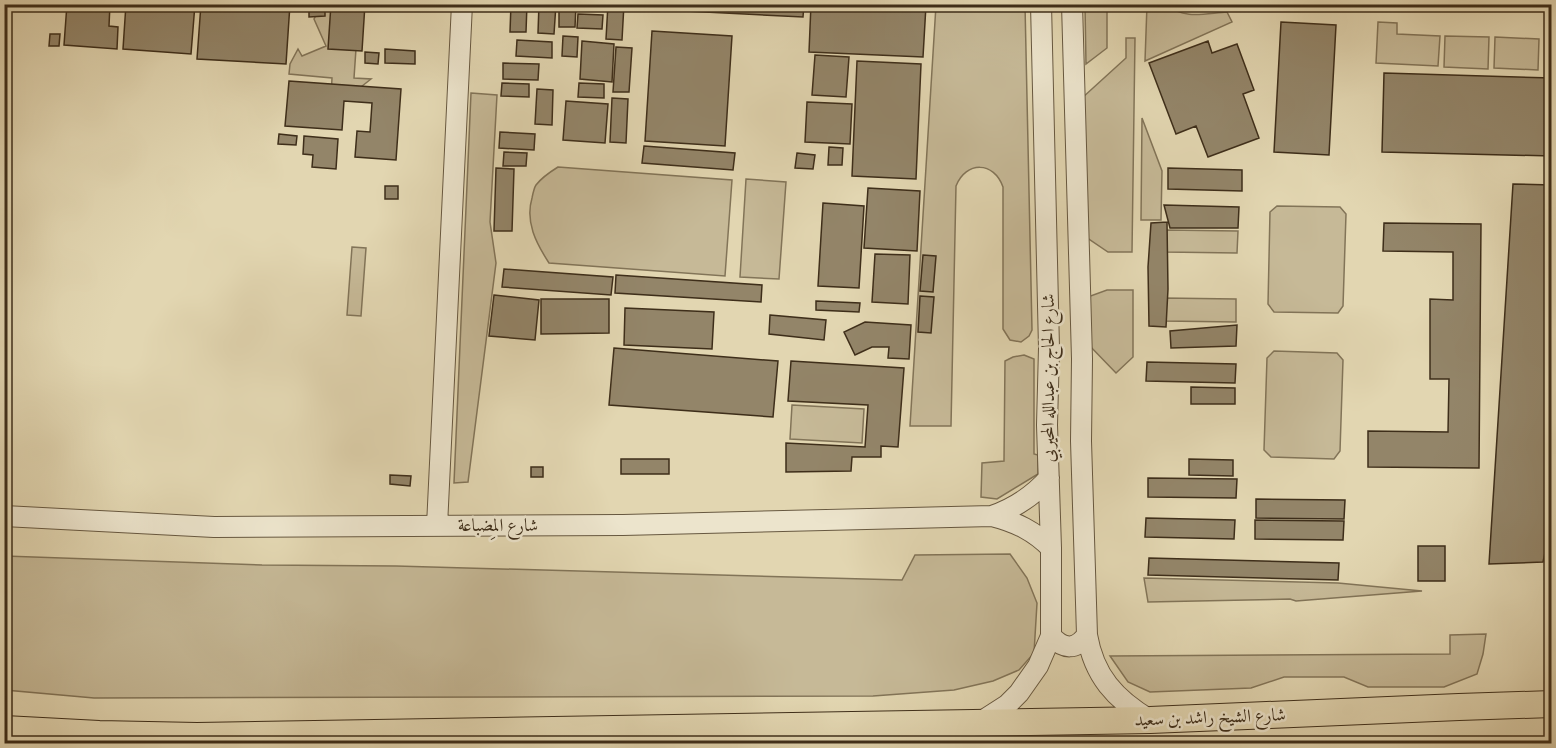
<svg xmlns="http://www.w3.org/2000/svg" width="1556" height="748" font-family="Alegreya,Amiri,serif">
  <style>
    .green { fill: #c6b997; stroke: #827458; stroke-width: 1.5 }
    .building { fill: #938569; stroke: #3e2e1a; stroke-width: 1.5 }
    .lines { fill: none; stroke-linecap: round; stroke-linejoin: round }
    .minor-casing { stroke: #675840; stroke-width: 22 }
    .major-casing { stroke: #3e2e1a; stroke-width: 28 }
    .minor { stroke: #ece4cc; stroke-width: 20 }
    .major { stroke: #e2d6b1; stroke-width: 26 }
    .labels { text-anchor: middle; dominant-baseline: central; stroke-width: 5; stroke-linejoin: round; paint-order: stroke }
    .street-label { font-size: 18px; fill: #3e2e1a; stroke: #ece4cc }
  </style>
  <rect width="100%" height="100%" fill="#e2d6b1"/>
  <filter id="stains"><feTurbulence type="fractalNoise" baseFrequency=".00333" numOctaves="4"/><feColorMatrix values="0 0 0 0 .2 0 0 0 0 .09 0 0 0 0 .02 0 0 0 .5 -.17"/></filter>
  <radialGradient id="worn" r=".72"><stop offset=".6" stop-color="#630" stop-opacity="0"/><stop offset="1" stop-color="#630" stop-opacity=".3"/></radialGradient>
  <path class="green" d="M359,5L354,78L371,79L352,94L331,97L332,78L289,74L290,64L298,49L302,56L326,46L314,19L321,6L343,7Z
    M936,5H1025L1032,330L1029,336L1021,342L1010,340L1003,329V187C994,161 966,161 956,186L951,426H910Z
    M1085,5H1107V48L1086,64Z
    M1147,5H1168C1183,20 1207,13 1227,12L1232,22L1145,61Z
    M1378,22L1397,23V34L1440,36L1438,66L1376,63Z
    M1445,36L1489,37L1488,69L1444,67Z
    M1495,37L1539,39L1538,70L1494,68Z
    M1126,38H1135L1132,252H1108L1083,235L1082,98L1126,58Z
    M471,93L497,95L490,222L496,263L468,482L454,483Z
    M1142,118L1162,171L1161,220H1141Z
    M558,167L732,180L725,276L549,263C536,243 525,222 532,198C533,193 534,188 536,185C542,177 550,172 558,167Z
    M746,179L786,182L779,279L740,277Z
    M1277,206L1340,207L1346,214L1343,306L1338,313L1274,312L1268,304L1270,212Z
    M1165,230L1238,231L1237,253L1165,252Z
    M352,247L366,248L361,316L347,315Z
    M1107,290H1133V357L1116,373L1086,342L1085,298Z
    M1163,298L1236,299V322L1163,321Z
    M1274,351L1337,353L1343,360L1340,451L1334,459L1271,457L1264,450L1267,358Z
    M1024,355L1034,359V454L1038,455V474L997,499L981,497L982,463L1004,461L1005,361L1013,357Z
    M792,405L864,409L862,443L790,439Z
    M1010,554L1027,578L1037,603L1034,653L1019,670L993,681L954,690L873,696L94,698L5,690V556L262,565L396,566L902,580L915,555Z
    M1144,578L1338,583L1422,591L1296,601L1290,599L1148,602Z
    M1486,634L1483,654L1477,674L1444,687H1368L1344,677H1284L1251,688L1150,692L1128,682L1110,656L1450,654V635Z"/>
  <path class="building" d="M67,4H110L109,26L118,27L117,49L64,45Z
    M126,4H195L191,54L123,49Z
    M201,4H290L286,64L197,59Z
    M309,4H325V16L309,17Z
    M331,4H365L362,51L328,49Z
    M511,4H527L526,32H510Z
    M539,4H556L554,34L538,33Z
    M559,4H576L575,27H559Z
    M608,4H624L622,40L606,39Z
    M666,4H804L803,17L666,10Z
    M811,4L926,5L923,57L809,52Z
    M578,14L603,15L602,29L577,28Z
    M1281,22L1336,25L1329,155L1274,152Z
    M652,31L732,36L725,146L645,141Z
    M50,34H60L59,46H49Z
    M563,36L578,37L577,57L562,56Z
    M517,40L552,42V58L516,56Z
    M582,41L614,44L612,82L580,79Z
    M1208,41L1212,53L1237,44L1254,90L1243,94L1259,138L1208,157L1196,126L1176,134L1149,63Z
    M616,47L632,48L629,92H613Z
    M385,49L415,51V64L385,63Z
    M365,52L379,53L378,64L365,63Z
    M815,55L849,57L846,97L812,95Z
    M857,61L921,64L916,179L852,176Z
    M503,63L539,64L538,80L503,79Z
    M1384,73L1552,78V156L1382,152Z
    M289,81L401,89L396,160L355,157L357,131L370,132L372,103L344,101L342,130L285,126Z
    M502,83L529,84V97L501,96Z
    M579,83L604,84V98L578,97Z
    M537,89L553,90L552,125L535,124Z
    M612,98L628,99L626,143L610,142Z
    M566,101L608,104L605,143L563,140Z
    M807,102L852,104L850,144L805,142Z
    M500,132L535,134L534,150L499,148Z
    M279,134L297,136L296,145L278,144Z
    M304,136L338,139L336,169L312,167L313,155L303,154Z
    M644,146L735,153L733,170L642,163Z
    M829,147L843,148L842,165H828Z
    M504,152L527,153L526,166H503Z
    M797,153L815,155L813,169L795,168Z
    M496,168L514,169L512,231H494Z
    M1168,168L1242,170V191L1168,189Z
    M1513,184L1552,185V521L1543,562L1489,564Z
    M385,186H398V199H385Z
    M868,188L920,191L917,251L864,248Z
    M823,203L864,206L859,288L818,286Z
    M1164,205L1239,207L1238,228H1170Z
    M1167,222L1168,289L1166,327L1149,326L1148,267L1151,223Z
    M1384,223L1481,224L1479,468L1368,467V431L1448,432L1449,379H1430V299L1453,300V252L1383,251Z
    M875,254L910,255L908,304L872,302Z
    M923,255L936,256L933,292L920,291Z
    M504,269L613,277L611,295L502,287Z
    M616,275L762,285L761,302L615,293Z
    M494,295L539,300L535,340L489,336Z
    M920,296L934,297L931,333L918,332Z
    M541,299H609V333L541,334Z
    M816,301L860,303L859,312L816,310Z
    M625,308L714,312L712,349L624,345Z
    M770,315L826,320L824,340L769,334Z
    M865,322L911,325L909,359L888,358L889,347H872L855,355L844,332Z
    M1237,325L1236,346L1171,348L1170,331Z
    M614,348L778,361L773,417L609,405Z
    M791,361L904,368L898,447L881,446V457H852L851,471L786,472V443L865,447L868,405L788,401Z
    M1147,362L1236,364L1235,383L1146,381Z
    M1191,387L1235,388V404H1191Z
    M621,459H669V474H621Z
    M1189,459L1233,460V476L1189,475Z
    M531,467H543V477H531Z
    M390,475L411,476L410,486L390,484Z
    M1148,478L1237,479L1236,498L1148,497Z
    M1256,499L1345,500L1344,519L1256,518Z
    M1146,518L1235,520L1234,539L1145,537Z
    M1255,520L1344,521L1343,540L1255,539Z
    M1418,546H1445V581H1418Z
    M1149,558L1339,563L1338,580L1148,575Z"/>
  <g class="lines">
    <defs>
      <path id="minor" d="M1072,4L1082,359L1081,441L1087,635C1094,676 1115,699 1150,720
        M4,516L214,527L623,525L992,516C1016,522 1034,531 1051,548
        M992,516C1015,508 1033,496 1049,478
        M437,526L462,4
        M1051,636C1064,650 1076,650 1087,635
        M979,723L1007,705L1019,693L1038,666L1051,636V548L1047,425L1049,348L1041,4"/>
      <path id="major" d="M4,729L99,734L197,736L1150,720L1459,707L1552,704"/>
    </defs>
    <use href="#minor" class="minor-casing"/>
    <use href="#major" class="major-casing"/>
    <use href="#minor" class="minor"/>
    <use href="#major" class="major"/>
  </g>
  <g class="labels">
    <g class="street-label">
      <text transform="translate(1048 378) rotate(-90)">شارع الحاج بن عبدالله المحيربي</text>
      <text x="498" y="525">شارع المِضباعة</text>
      <text transform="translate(1210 717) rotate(-2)">شارع الشيخ راشد بن سعيد</text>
    </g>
  </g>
  <rect width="1556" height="748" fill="none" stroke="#e2d6b1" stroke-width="24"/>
  <rect x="6" y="6" width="1544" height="736" fill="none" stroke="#3e2e1a" stroke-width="3"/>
  <rect x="12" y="12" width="1532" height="724" fill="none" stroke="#3e2e1a" stroke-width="1.5"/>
  <rect width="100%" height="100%" filter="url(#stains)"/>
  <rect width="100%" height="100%" fill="url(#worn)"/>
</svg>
